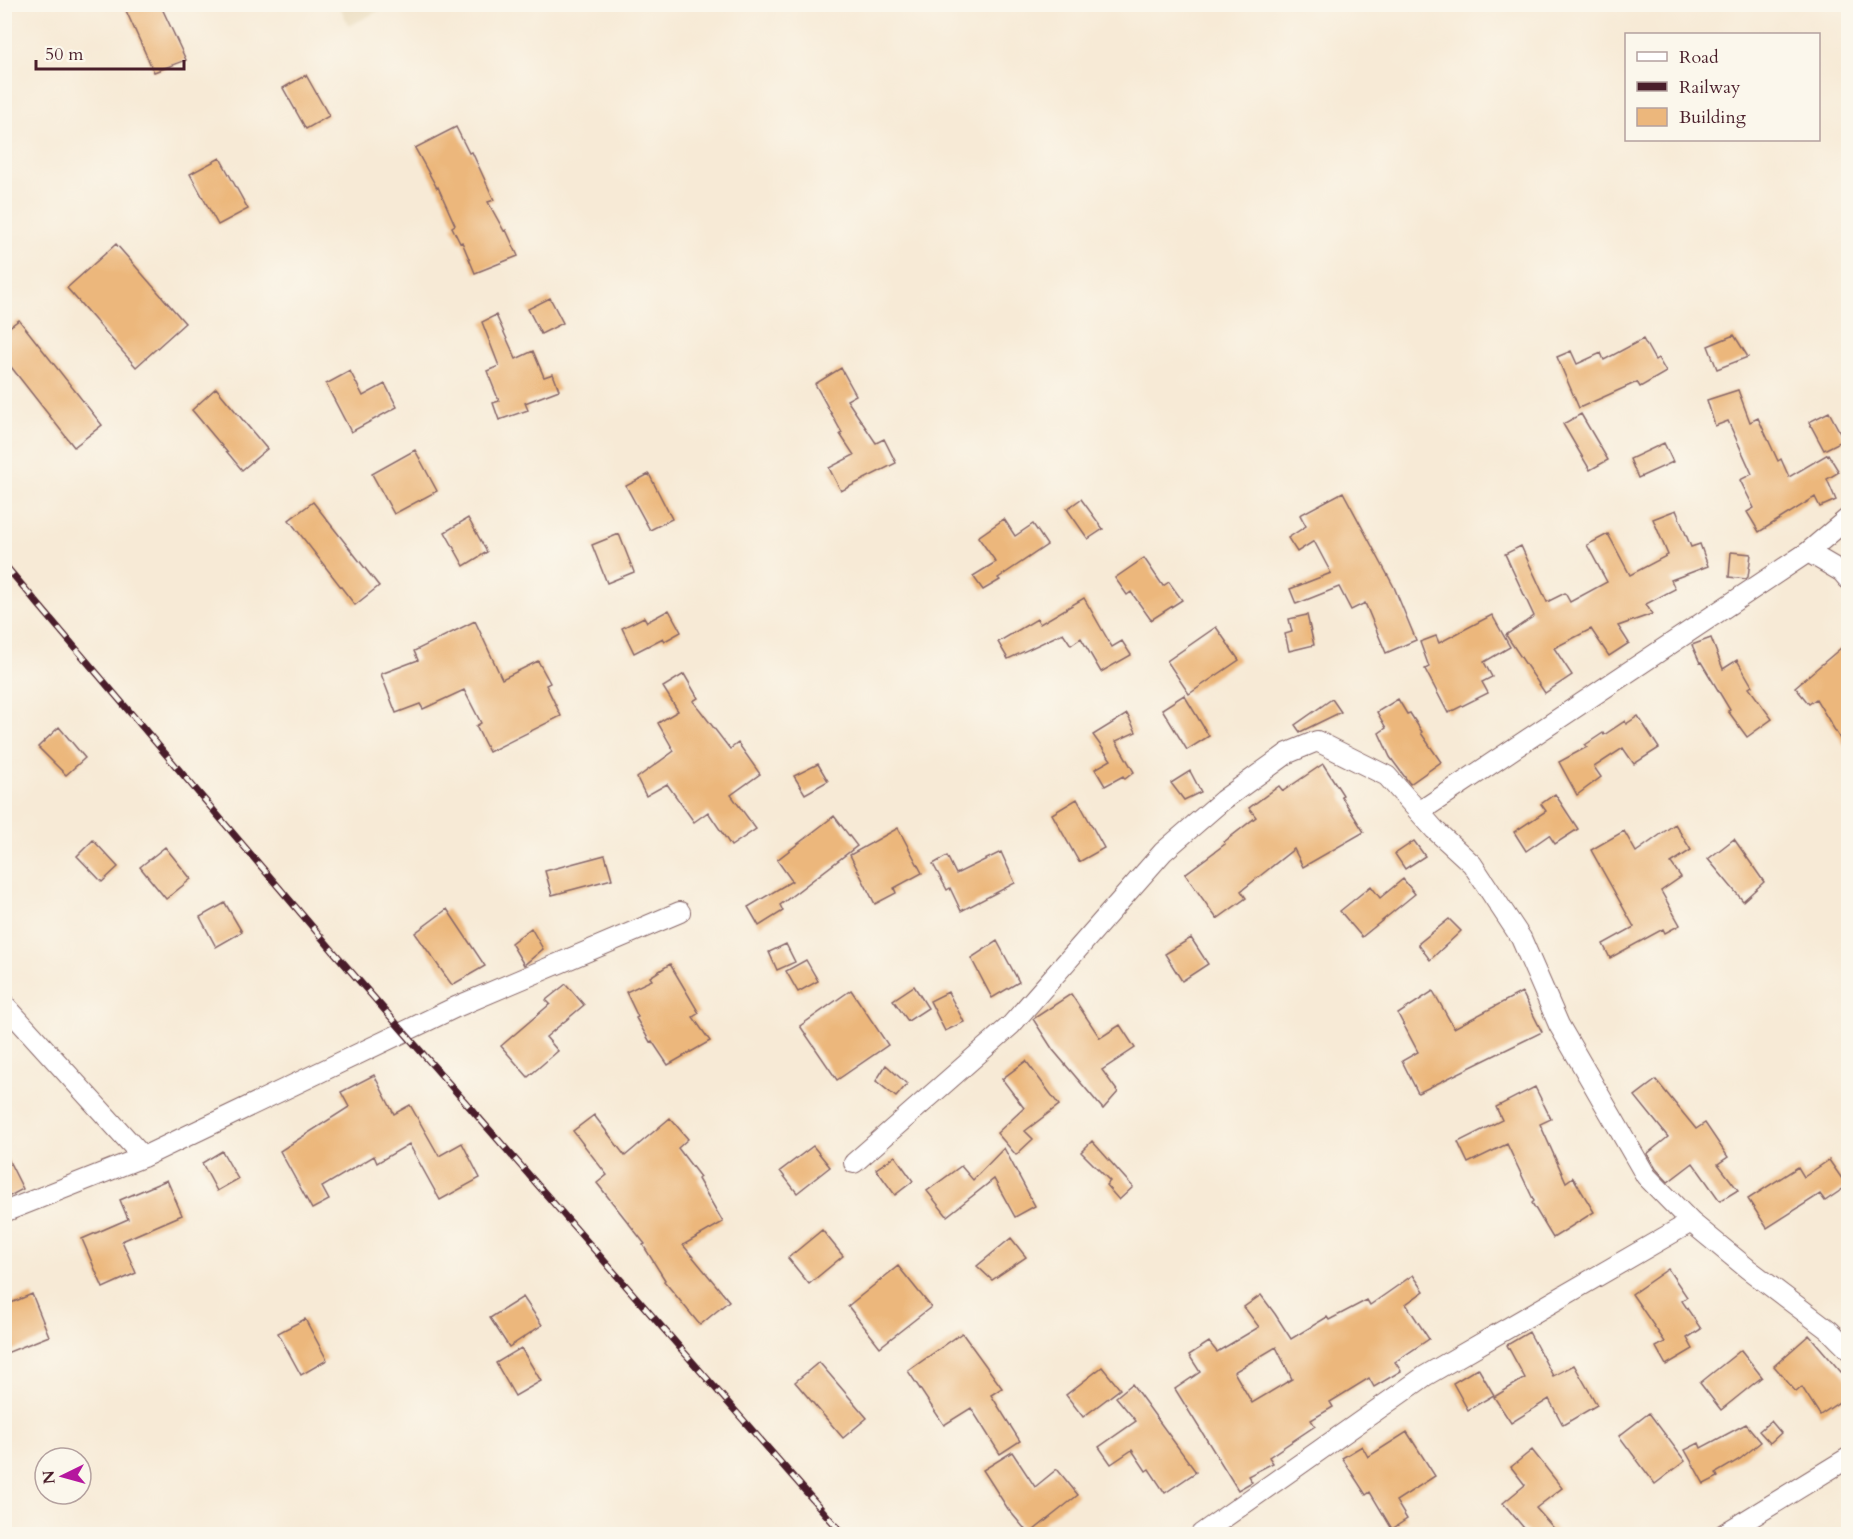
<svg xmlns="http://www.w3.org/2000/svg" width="1853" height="1539" font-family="Cardo,serif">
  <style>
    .built { fill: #e9d9ba }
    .building { fill: #ecb77c; fill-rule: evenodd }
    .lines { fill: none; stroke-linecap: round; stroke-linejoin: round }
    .minor-casing { stroke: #876667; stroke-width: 22 }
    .minor { stroke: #fff; stroke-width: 20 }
    .rail-casing { stroke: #4a1f2b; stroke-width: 7 }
    .rail { stroke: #fbf7ec; stroke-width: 4.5; stroke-dasharray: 14; stroke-linecap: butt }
  </style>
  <rect width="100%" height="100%" fill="#fbf7ec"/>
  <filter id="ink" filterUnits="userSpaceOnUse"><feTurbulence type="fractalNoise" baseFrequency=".0167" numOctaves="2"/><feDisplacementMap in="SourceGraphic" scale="12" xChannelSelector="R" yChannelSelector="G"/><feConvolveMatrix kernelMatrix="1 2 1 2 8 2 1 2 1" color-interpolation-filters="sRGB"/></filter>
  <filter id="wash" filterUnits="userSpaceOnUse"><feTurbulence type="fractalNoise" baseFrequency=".008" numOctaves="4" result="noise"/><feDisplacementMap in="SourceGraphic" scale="24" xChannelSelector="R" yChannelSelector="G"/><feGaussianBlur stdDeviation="1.35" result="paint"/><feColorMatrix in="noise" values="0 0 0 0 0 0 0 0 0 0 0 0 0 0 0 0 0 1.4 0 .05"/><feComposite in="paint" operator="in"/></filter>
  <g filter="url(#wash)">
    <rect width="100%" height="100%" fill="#f7ead6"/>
    <path class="built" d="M339,5H391L349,26Z"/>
    <g id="blocks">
      <path class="building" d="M123,4H160L186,60L154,72Z
        M306,75L329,116L306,129L283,88Z
        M456,127L469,153L472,152L494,200L488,202L504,231L506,230L518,256L475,273L462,242L460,243L452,227L455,225L438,187L437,188L415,148Z
        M220,158L248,209L218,225L190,174Z
        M116,244L185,323L136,367L67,288Z
        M550,298L563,323L541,334L528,309Z
        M496,315L516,359L533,351L544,377L553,374L559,390L525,403L528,410L499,420L493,403L499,401L487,371L499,366L482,322Z
        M19,320L102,425L74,447L4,358V331Z
        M1734,335L1748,357L1717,369L1708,346Z
        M1643,339L1655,360L1658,358L1666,372L1640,387L1637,382L1579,408L1557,357L1571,351L1577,364L1601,353L1604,360Z
        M841,368L856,395L847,400L876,443L884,439L896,463L841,491L829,468L854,455L840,434L842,433L815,384Z
        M350,371L363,396L385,384L397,407L351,432L326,384Z
        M216,388L267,449L242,470L192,410Z
        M1738,390L1750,422L1758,418L1778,461L1781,459L1789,477L1828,454L1839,472L1827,479L1836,500L1820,507L1815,497L1759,532L1747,512L1754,508L1740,480L1752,474L1728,421L1715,426L1707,400Z
        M1829,412L1844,440L1824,450L1809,422Z
        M1581,414L1608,460L1590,470L1563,424Z
        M1664,443L1673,462L1638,478L1630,459Z
        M415,450L437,491L394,514L372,474Z
        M649,474L672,519L650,530L626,486Z
        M1343,492L1394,587L1416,640L1386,653L1365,603L1351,610L1339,587L1296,604L1290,589L1331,573L1314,541L1297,552L1288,538L1306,526L1300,515Z
        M1081,499L1103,529L1088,539L1067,509Z
        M313,502L379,586L355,605L289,520Z
        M1676,510L1691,547L1700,544L1708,566L1671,580L1675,589L1646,604L1652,614L1618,626L1629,643L1609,656L1591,629L1554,648L1572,675L1545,693L1506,635L1534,616L1505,554L1521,546L1547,602L1565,593L1570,602L1607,582L1587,545L1608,534L1630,575L1668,555L1653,519Z
        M468,518L487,552L464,566L445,532Z
        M1004,519L1015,536L1033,524L1047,545L998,578L1000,580L983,590L973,576L996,562L978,537Z
        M619,534L634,572L607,583L592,545Z
        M1731,552L1751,554L1748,577L1746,579L1729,577Z
        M1144,558L1163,586L1169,582L1182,600L1151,620L1131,592L1127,595L1115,578Z
        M1084,598L1112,647L1122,641L1131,655L1101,672L1081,638L1071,645L1063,633L1008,659L998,642L1037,619L1040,624Z
        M669,610L681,632L665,641L663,638L634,653L622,628L644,617L647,622Z
        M1307,615L1314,645L1289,651L1285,634L1292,632L1289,619Z
        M1492,615L1510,647L1484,662L1492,677L1482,682L1488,693L1448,713L1425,669L1429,667L1420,642L1436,636L1439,643Z
        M475,621L502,679L538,661L550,683L546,685L561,716L489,752L476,726L481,723L464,690L423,709L420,704L396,713L381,674L418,660L414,651Z
        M1216,627L1239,660L1189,694L1167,661Z
        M1711,638L1723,669L1737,660L1752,686L1749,688L1772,719L1747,737L1728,711L1730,710L1701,662L1700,663L1692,645Z
        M1848,642V752L1816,699L1809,704L1795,687Z
        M684,674L698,698L693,701L730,749L738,743L760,774L731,795L756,829L731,846L708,812L694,822L667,784L646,796L637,778L674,751L658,723L678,711L663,687Z
        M1184,695L1209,736L1187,750L1162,709Z
        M1332,699L1341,712L1300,732L1295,725Z
        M1398,699L1407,714L1410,713L1422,732L1421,733L1441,762L1410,784L1390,757L1379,733L1386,728L1377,712Z
        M1127,714L1136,732L1116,741L1134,772L1125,779L1123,776L1105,786L1095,769L1111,760L1093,735Z
        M1638,716L1659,748L1634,764L1623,748L1594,767L1601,777L1577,795L1559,762L1587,747L1585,745L1603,733L1604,735L1625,721L1626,724Z
        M59,727L85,758L66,775L38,747Z
        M818,764L828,781L805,794L794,776Z
        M1323,764L1343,795L1341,796L1364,832L1303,867L1294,849L1241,891L1246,898L1217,919L1185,874L1225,844L1224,842L1256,817L1249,808L1279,786L1283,791Z
        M1190,771L1201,792L1184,800L1171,783Z
        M1555,794L1578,829L1555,844L1549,835L1526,851L1514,832L1546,811L1541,804Z
        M1077,799L1104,848L1079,862L1052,814Z
        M834,816L857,846L780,905L783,911L759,926L748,907L792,881L777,860Z
        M1675,824L1691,850L1671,863L1681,877L1661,891L1680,925L1665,933L1663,929L1610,958L1603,944L1634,927L1591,850L1624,831L1636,852Z
        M898,828L922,873L894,888L896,893L875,904L850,855Z
        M1734,839L1764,882L1743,901L1708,859Z
        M93,840L118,867L102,882L77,856Z
        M1414,841L1425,856L1405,869L1395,854Z
        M165,847L191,879L166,899L140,867Z
        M1001,852L1015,883L961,911L950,888L947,890L933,864L947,856L956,874Z
        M605,855L612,879L552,895L545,871Z
        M1403,879L1415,894L1362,937L1340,911L1371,886L1380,898Z
        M225,903L242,932L216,947L200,917Z
        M447,909L485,966L452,985L415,933Z
        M1449,919L1461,931L1430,960L1418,944Z
        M531,928L543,949L524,965L511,943Z
        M1191,938L1208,964L1182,981L1165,954Z
        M997,941L1019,982L992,998L971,958Z
        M786,944L795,962L777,970L769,952Z
        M806,960L818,981L798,992L786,971Z
        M670,964L699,1013L693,1017L710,1041L668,1065L652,1041L650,1042L636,1018L638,1017L626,992L652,980L650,977Z
        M566,984L584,1005L546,1037L558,1051L528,1077L501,1046L550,1004L546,1000Z
        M914,986L928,1008L908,1021L893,1000Z
        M851,990L888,1045L837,1080L800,1026Z
        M1433,991L1454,1028L1522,992L1542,1032L1418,1093L1402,1061L1418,1052L1398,1014Z
        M948,992L964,1022L945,1031L930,1001Z
        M1071,994L1100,1038L1120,1025L1135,1048L1102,1070L1118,1092L1103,1109L1053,1050L1033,1019Z
        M1026,1061L1059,1105L1025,1131L1033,1139L1016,1155L997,1133L1024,1108L1002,1079Z
        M886,1065L907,1084L896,1097L876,1081Z
        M374,1075L394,1114L410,1105L439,1156L462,1143L480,1178L440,1200L409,1144L377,1163L374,1156L322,1187L329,1200L312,1209L280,1151L349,1107L341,1092Z
        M1656,1080L1696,1129L1705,1123L1728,1157L1718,1164L1738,1190L1720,1201L1693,1163L1668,1182L1656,1169L1647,1154L1668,1137L1635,1096Z
        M1535,1087L1551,1119L1540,1124L1566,1182L1573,1177L1594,1212L1553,1238L1532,1203L1534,1201L1507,1144L1468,1163L1458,1142L1502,1120L1496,1107Z
        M594,1115L625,1156L670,1118L688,1139L678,1148L700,1177L698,1179L723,1222L683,1245L729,1301L700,1325L664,1281L665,1280L643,1245L645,1244L597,1183L607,1175L573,1131Z
        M1092,1141L1133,1187L1119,1200L1106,1185L1110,1181L1081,1152Z
        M813,1146L830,1167L797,1193L780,1171Z
        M1004,1148L1035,1206L1015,1217L994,1179L947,1216L927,1191L961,1166L973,1180Z
        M4,1151L23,1189L4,1199Z
        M222,1151L238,1179L217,1191L202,1163Z
        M895,1156L913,1181L895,1195L876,1169Z
        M1829,1160L1847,1186L1825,1201L1820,1194L1767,1228L1748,1199L1798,1167L1804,1177Z
        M167,1180L182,1215L122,1241L136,1273L103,1288L82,1239L128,1219L120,1200Z
        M822,1230L843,1256L809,1284L788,1258Z
        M1011,1238L1026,1257L992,1280L977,1266Z
        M898,1266L931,1307L880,1347L848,1306Z
        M1668,1269L1687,1297L1682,1301L1701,1329L1687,1338L1693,1349L1666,1365L1656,1347L1665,1342L1632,1294Z
        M1413,1275L1424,1291L1406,1304L1429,1339L1395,1362L1401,1371L1374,1387L1369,1378L1330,1402L1333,1407L1311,1420L1315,1426L1269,1457L1273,1463L1248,1476L1252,1482L1238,1490L1175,1389L1200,1372L1189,1355L1209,1342L1217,1352L1259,1327L1244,1307L1261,1295L1275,1314L1291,1339L1327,1317L1329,1320L1367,1300L1370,1305ZM1276,1347L1292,1379L1252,1403L1234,1372Z
        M32,1294L49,1336L4,1354V1306Z
        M523,1297L542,1325L509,1347L490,1318Z
        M305,1319L327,1360L301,1375L278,1333Z
        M1529,1332L1553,1376L1574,1365L1597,1405L1563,1425L1549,1399L1511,1423L1494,1397L1525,1378L1507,1345Z
        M962,1333L1002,1388L991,1395L1020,1441L1000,1454L971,1408L944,1425L908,1371Z
        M1809,1335L1848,1380V1396L1820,1415L1802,1387L1796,1392L1774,1366Z
        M521,1348L541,1381L515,1396L496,1363Z
        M1741,1350L1762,1377L1721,1410L1700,1383Z
        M819,1362L867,1418L843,1438L795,1382Z
        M1102,1367L1120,1389L1083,1417L1066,1395Z
        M1478,1368L1494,1395L1468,1410L1453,1383Z
        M1132,1384L1196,1472L1165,1493L1149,1469L1146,1471L1132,1450L1111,1464L1099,1447L1136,1421L1116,1397Z
        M1649,1413L1685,1461L1655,1484L1619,1436Z
        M1771,1421L1781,1433L1770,1443L1759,1431Z
        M1746,1424L1761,1442L1740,1459L1716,1473L1718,1477L1704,1484L1685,1450L1699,1443L1701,1448Z
        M1407,1432L1435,1476L1396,1501L1407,1519L1392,1529L1370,1492L1366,1495L1342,1458L1362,1446L1368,1457Z
        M1532,1450L1562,1488L1536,1508L1559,1534H1529L1503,1503L1525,1485L1511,1467Z
        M1012,1452L1035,1487L1057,1469L1078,1495L1029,1534L1008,1509L983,1470Z"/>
    </g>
  </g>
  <g filter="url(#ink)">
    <use href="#blocks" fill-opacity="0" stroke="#876667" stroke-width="1.5"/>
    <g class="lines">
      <defs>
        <path id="minor" d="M1808,552L1848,518
          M1419,812L1808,552L1842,572L1848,579
          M4,1004L143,1157
          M854,1163L1011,1025L1163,852L1223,800L1288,753L1317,741L1387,776L1435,830L1472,864L1521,938L1559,1025L1646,1176L1691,1222L1748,1269L1830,1331L1848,1349
          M4,1212L143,1157L456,1007L680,912
          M1201,1534L1425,1376L1691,1222
          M1724,1534L1848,1458"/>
      </defs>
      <use href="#minor" class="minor-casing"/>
      <use href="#minor" class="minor"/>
      <defs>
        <path id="rail" d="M4,564L333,951L843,1534"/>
      </defs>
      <use href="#rail" class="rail-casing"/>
      <use href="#rail" class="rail"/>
    </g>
  </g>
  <rect width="1853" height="1539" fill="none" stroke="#fbf7ec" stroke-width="24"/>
  <rect x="1625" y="33" width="195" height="108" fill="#fbf7ec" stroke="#b4a19f" stroke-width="1.5"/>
  <rect x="1637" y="52" width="30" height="9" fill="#ffffff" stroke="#b4a19f" stroke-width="1.5"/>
  <text x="1679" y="63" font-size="18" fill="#4a1f2b">Road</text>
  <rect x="1637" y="82" width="30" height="9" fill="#4a1f2b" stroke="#b4a19f" stroke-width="1.5"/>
  <text x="1679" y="93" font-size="18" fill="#4a1f2b">Railway</text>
  <rect x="1637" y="108" width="30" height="18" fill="#ecb77c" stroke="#b4a19f" stroke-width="1.5"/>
  <text x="1679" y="123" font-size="18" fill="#4a1f2b">Building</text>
  <g transform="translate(63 1476) rotate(265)"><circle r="28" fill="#fbf7ec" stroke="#b4a19f" stroke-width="1.5"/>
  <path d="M0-4.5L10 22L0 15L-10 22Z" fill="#b5179e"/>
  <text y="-9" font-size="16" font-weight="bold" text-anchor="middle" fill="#4a1f2b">N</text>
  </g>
  <path d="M36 60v9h148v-9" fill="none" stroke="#4a1f2b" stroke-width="3"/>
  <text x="45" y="60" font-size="18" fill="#4a1f2b" stroke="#fbf7ec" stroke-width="4.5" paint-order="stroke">50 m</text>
</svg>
